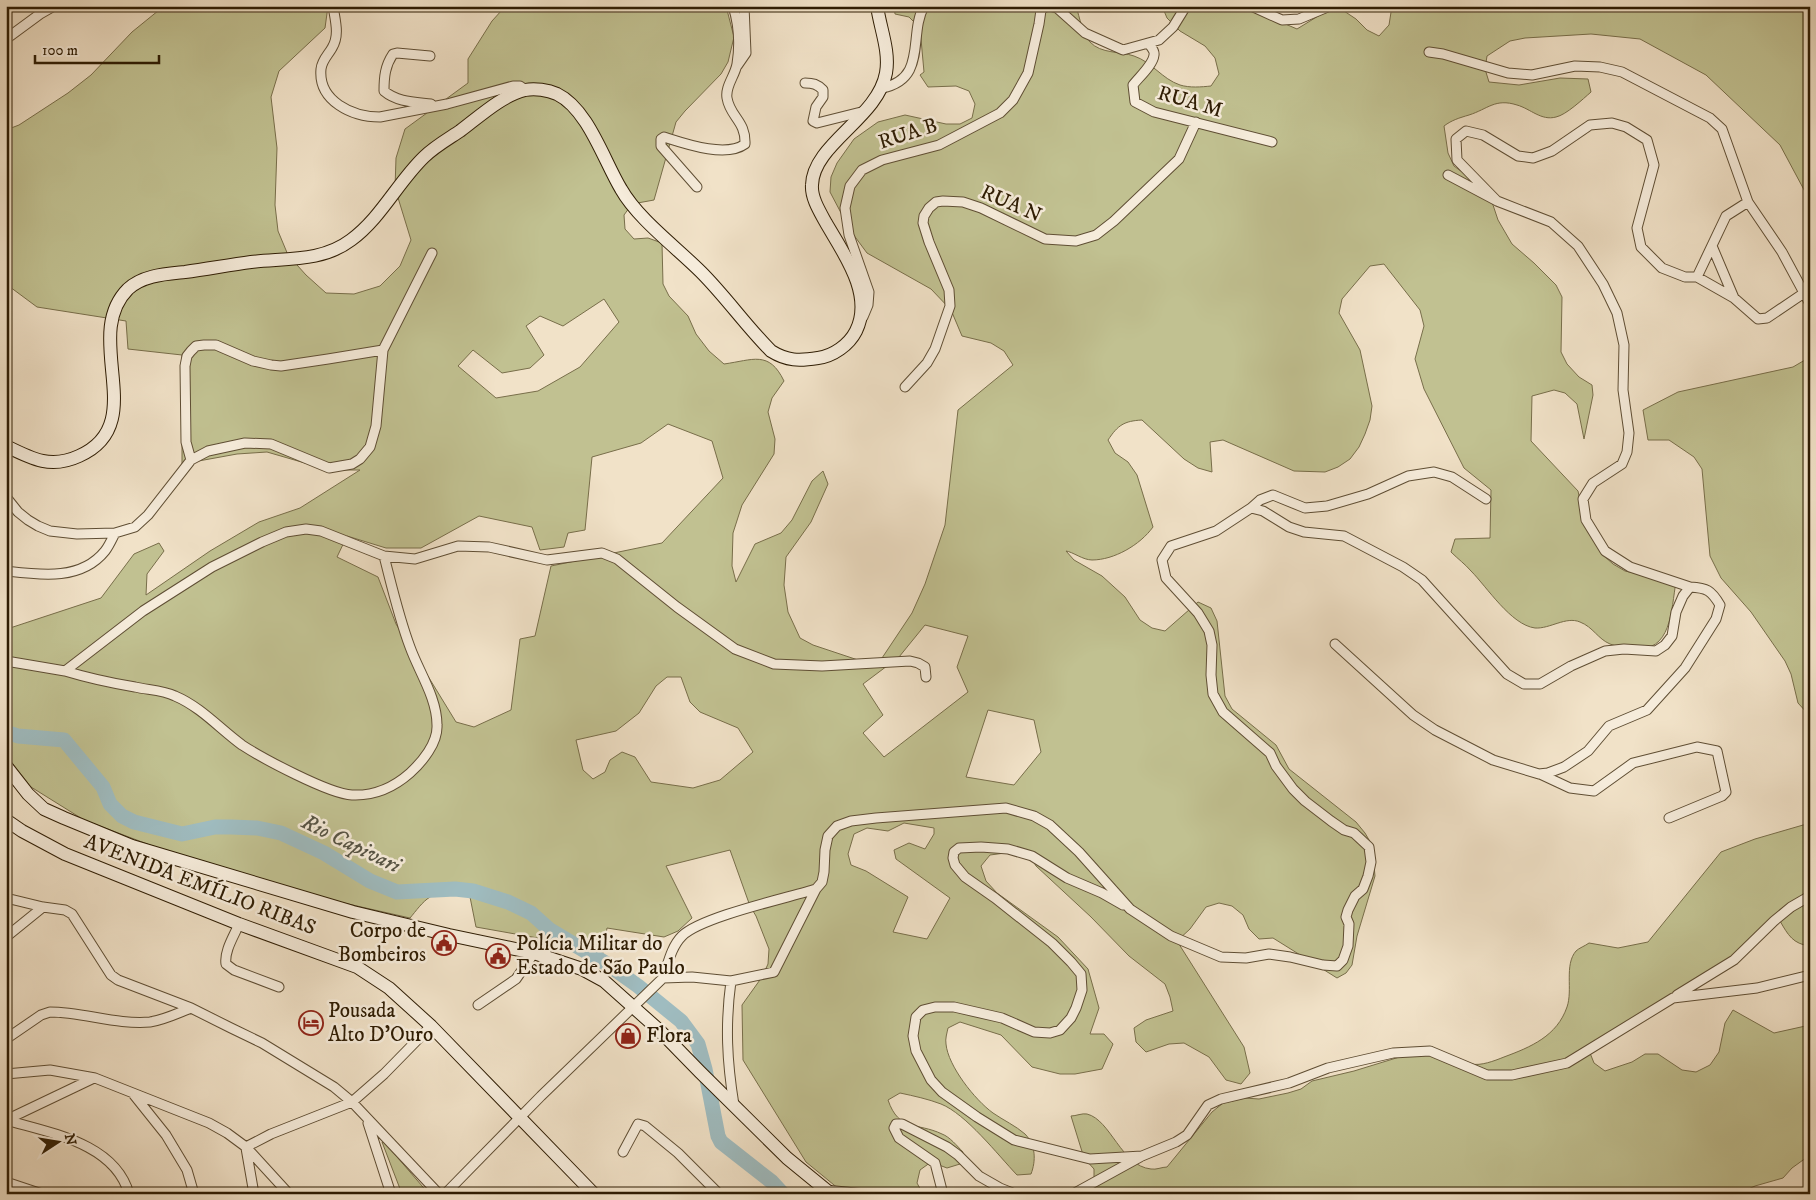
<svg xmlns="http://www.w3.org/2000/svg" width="1816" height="1200" font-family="'IM FELL DW Pica',serif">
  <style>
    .green { fill: #c1c191; stroke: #786e4a; fill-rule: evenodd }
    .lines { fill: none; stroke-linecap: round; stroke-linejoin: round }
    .river { stroke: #9fbcc0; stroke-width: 15 }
    .street-casing { stroke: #5f4e34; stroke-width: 11 }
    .secondary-casing { stroke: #2e1c03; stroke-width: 14 }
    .street { stroke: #f6ecdb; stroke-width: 9 }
    .secondary { stroke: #f6ecdb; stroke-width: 12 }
    .labels { text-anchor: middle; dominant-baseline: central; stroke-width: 5; stroke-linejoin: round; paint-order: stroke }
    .street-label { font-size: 21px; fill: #2e1c03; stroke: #f6ecdb }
    .poi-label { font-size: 21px; fill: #2e1c03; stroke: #f6ecdb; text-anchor: start }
    .water-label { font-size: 22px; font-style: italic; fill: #565445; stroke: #f6ecdb }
  </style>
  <rect width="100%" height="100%" fill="#f1e2c8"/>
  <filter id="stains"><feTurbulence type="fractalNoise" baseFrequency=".004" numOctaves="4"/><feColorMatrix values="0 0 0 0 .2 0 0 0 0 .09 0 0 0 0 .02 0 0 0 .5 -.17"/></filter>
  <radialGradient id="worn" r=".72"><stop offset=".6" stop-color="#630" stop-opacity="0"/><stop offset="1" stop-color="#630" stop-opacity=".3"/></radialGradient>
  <path class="green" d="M164,6H328L325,28L279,71L271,97L277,148L275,205L278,231L288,255L306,275L326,293L354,294L380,286L400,266L411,240L395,188L396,158L405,129L468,83V59L492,21L502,10L513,6H726L734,37L728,62L721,74L685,111L676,122L654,200L632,204L624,215L625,229L634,239L648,238L662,243L663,284L669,296L688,316L696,334L709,351L724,364C753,360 769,350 784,381L772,398L768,412L775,439L774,454L742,505L733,533L732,566L736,582L755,544L781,533L792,520L812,481L823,471L828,484L811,522L786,557L784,585L788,612L800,638L813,645L867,663L880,661L912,613L925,584L945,525L958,410L1013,365L1004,351L991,343L962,336L951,310L931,289L867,253L850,230L830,192L831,177L837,163L854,139L878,122L905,115L946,124H960L972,118L975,104L969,91L956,86L928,87L920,75L924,72L920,28L909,17L895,14L894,6H1076C1080,19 1082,32 1090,42C1101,54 1120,51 1134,56C1152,62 1162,79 1180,85C1190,88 1201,87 1211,86L1219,74L1215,58L1205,46L1180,31L1167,18L1162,6H1263L1283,23L1297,29L1328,10L1341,9L1356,19L1367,30L1379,36L1389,25L1392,6H1810V201L1780,145L1706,75L1640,39L1591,34L1525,38L1510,41L1487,56L1485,69L1489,82L1519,85L1560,78L1588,79L1591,92C1583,99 1566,115 1556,117C1541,121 1531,109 1517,105C1495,98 1488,109 1469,115C1459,118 1452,120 1444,126L1448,153L1454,166L1477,183L1493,205L1498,220L1512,244L1534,263L1556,285L1562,297L1561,352L1567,364L1579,377L1592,385L1593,395L1584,439L1577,404L1565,393L1554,390L1532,396L1531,441L1578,491L1584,519L1603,555L1613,564L1625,571L1676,582C1671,609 1672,654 1633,648C1625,647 1617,647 1610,644C1598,639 1593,627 1580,622C1566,616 1550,629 1535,628C1511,625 1487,587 1471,571C1465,564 1458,559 1451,552L1455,539L1490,538L1491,490L1464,468L1424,389L1415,359L1424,326L1420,310L1384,264L1370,266L1342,299L1339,313L1360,350L1372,406L1370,420L1365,434L1359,447L1350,459L1338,467L1325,472L1294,471L1223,440L1210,442L1212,472L1198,468L1184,459L1142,420C1124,421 1118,425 1108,440L1115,453L1128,462L1137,475L1153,527C1140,545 1114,560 1092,560C1083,560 1073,552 1066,551L1074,560L1102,576L1125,597L1140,620L1152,628L1165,631L1198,602L1211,608L1217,621L1225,696L1232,709L1276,745L1289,769L1356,822L1365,833L1372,845L1375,876L1357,936L1352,965L1346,973L1337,978L1273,938L1259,939L1249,929L1243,915L1232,906L1219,903L1206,907L1190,929L1177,941L1244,1047L1250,1073L1241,1084L1226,1080L1209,1057L1184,1043L1169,1044L1146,1052L1136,1042L1134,1028L1146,1020L1173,1011L1170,997L1165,984L1129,956L1091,917L1036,866L1032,859L1005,853L990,855L981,866L986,881L997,893L1058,937L1088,969L1099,1008L1090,1034H1104L1113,1044L1102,1069L1075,1074H1060L1032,1067L1001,1035L960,1022L948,1028C947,1033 945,1039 946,1044C948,1066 975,1100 993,1113C1003,1120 1016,1126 1025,1134C1036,1145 1036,1161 1031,1174L1017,1175C998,1155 966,1114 941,1104C928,1099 914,1096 900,1093L888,1100C899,1132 917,1122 942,1134C950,1137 957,1146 963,1152L960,1164L947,1168L931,1162L920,1170L917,1183L923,1194H845L806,1162L743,1060L742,1005L762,977L768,964L769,949L756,916L750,906L730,850L666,866L692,918L678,931L664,937L607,928L602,958L549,940L476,927L470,897C458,894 441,889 430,897C422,902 416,911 410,918L242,880L84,820L31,787L6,755L7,629L101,598L134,554L159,543L164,551L147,574L146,595L210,551L259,522L300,508L360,470H329L267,452L237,454L182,464V355L128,349L126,321L37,307L6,284V130L19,125L68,93L91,75L132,32ZM604,299L619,322L580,367L538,391L496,398L458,366L473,350L502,373L530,368L544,355L526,326L540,316L563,326ZM668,424L712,441L723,478L662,543L551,566L535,636L520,639L511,710L474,727L456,722L396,624L378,577L337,557L347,536L386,548H421L479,516L532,527L540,550L564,547L568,533L585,530L592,457L641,443ZM925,625L968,636L957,667L968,692L884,757L863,733L883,715L863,684L899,657ZM667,677H681L690,702L700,712L738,728L753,752L720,780L693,788L651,782L635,757L622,752L610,760L605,772L593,779L583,770L576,740L616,731L639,713L656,686ZM988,710L1034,720L1041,752L1014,785L966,777ZM904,823L934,828V834L925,849L909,843L894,850L896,859L950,898L927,939L893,932L908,897L866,871L851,865L848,854L854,834L867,828L888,831Z
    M1810,357V715H1809L1798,703L1791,674L1785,661L1751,612L1721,578L1710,556L1702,469L1694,457L1669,440H1648L1643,410L1678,392L1793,367Z
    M1810,823V946C1793,944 1788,935 1780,921L1762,938L1590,1053L1594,1063L1605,1071L1632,1062L1645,1054H1658L1682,1070L1696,1072L1710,1065L1719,1052L1725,1023L1733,1010L1774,1033L1810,1025V1155L1792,1168L1783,1178L1755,1186L1738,1194H1085L1094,1183V1169L1084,1158L1071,1116C1076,1116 1082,1113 1087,1114C1111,1120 1121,1166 1151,1169C1156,1170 1162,1167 1167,1167L1212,1112L1223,1103L1245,1098L1259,1099L1288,1093L1301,1089L1312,1081L1354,1071L1432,1047C1444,1052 1458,1061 1471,1064C1481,1066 1494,1061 1504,1057C1531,1047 1557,1036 1567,1007C1573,990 1564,965 1576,951C1579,948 1585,946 1589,943L1618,948L1648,942L1721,852L1755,839Z
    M382,1142L385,1143L429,1194H402Z"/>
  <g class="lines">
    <path class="river" d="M6,732L18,736L64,740L103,787L110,804L122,816L134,822L182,834L215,827H231L257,828L281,833L324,853L370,881L397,892L455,889L473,891L508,902L531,913L550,930L607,964L638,986L681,1021L698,1044L705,1069L718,1136L721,1142L772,1182L783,1194"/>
    <defs>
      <path id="street" d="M333,6C335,20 340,35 332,48C328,55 322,60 321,69C318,101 352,117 380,117L447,104L513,86H520L526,90
        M1049,6L1057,8L1085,33L1123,50L1159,40L1173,27L1186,6
        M1251,6L1282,20L1299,19L1330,6
        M6,39L40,14L54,6
        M1149,44C1151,47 1155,51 1154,55C1153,65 1139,77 1133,85L1135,102L1154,112L1272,142
        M1429,52L1443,54L1508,73L1532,75L1575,66L1600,67L1622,72L1710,118L1722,129L1748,202L1782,252L1810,304
        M430,56L397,53L393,54C385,66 384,77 384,91C397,102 414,102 431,104
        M737,66L746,53L744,6
        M805,83C813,83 817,84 823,90V97L816,107L813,121L817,123L865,111
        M882,88C928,79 908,35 924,6
        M1448,175L1497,201L1551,222L1578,246L1603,284L1617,313L1624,345L1623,390L1629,433L1627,452L1622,464L1593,483L1583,499L1586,520L1605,551L1630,567L1690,587
        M697,187L661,146V139L664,137C686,144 726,158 745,144C746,121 730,117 727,98C725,86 735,76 737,64C740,45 739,25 733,6
        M1497,201L1457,160L1456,139L1466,131L1483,135L1518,156L1533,158L1552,151L1590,125L1612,123L1626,127L1647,140L1654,165L1637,228L1641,247L1662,268L1685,277H1697L1734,298L1758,319L1767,318L1804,293
        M1712,246L1734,298
        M1697,277L1726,216L1748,202
        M863,317L868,305L869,292L849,235L845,208L850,186L862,170L882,160L939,145L1000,113L1013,100L1028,73L1039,24L1041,10L1047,6
        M905,387L927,363L935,349L950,306L949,290L929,242L923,223L924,216L929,208L936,202L943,201L963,202L981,208L1045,239L1076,241L1096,235L1114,221L1179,159L1196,122
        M191,460L186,442L185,366L187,356L191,351L196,346L204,345H216L253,361L271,365L281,366L328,359L383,350
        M6,497L18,512L28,520L38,526L50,531L77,534L115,533L135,527L148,515L191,460L208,451L245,443L271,444L329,468L352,464L360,459L370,447L376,426L383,350L432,253
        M1251,508L1260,500L1273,495L1305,508L1327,506L1368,494L1408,476L1434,472L1452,477L1486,499
        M6,571C40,575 81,581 105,551C109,546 112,539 115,533
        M6,661L65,671L143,611L212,567L262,542L286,532L306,529L321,531L384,556L415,559L458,546L489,547L547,560L602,553L617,559L677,607L735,649L774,664L822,666L910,661L918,663L925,667L926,677
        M65,671C88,678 111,683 135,687C148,690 163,690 175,696C201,707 220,729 242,745C262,758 329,794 352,795C374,796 393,788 410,773C422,762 438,743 437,725C437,698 419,672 410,647C399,618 392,587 384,556
        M1540,774L1570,788L1594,791L1633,763L1697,747L1717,751L1726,792L1722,796L1669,818
        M6,898L43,907L65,910L72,914L111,975L118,980L191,1008L231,1028L262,1043L334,1087L352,1102L439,1194
        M1123,905L1102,893L1067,878L1032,856L1008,849L981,847L959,848L954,852L953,858L955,865L965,877L995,898L1052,943L1071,962L1081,974L1082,990L1076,1008L1071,1018L1060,1030L1050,1033L1034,1032L1002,1018L954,1007H935L923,1010L916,1017L913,1036L916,1051L931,1080L942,1092L977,1117L1014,1140L1090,1159L1142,1156
        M239,924C234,936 224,951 226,964L234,970L279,987
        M6,937L43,907
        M663,978C668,964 671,947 682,936C701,917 787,898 816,889L822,882L824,872L825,850L828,836L837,826L851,821L876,818L1006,808L1034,816L1050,825L1079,852L1130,909L1171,936L1221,957L1246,958L1269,954L1290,957L1323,965L1337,966L1343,960L1348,946L1349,924L1346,917L1348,910L1355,896L1363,889L1368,876L1371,862L1369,847L1354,833L1344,830L1331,821L1305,801L1293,789L1276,766L1270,753L1223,712L1213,694L1211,675L1212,645L1209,631L1198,613L1166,578L1162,560L1171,546L1216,531L1251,508L1263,511L1289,527L1304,532L1344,536L1403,567L1422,580L1507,674L1524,684H1540L1571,666L1605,651L1624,649L1656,651L1665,645L1672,636L1676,612L1683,596L1690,587C1707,588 1711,590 1720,605L1716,619L1685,668L1647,710L1609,726L1588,751L1564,767L1548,773L1539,774L1493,760L1435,730L1413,715L1335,644
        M731,981C725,1025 727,1062 734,1105
        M1677,995L1734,960L1774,921L1791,907L1810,896
        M478,1005L516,979L534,953
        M6,1039L41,1015L50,1012C83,1012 117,1025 150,1022C164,1020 178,1013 191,1008
        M6,1074L50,1070L95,1078L209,1123L227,1133L246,1147L289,1194
        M134,1095L166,1135L187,1170L194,1194
        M6,1120C50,1133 115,1143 129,1194
        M6,1120L94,1078
        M368,1123L391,1194
        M246,1147L271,1134L352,1102L384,1074L431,1026
        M246,1148L254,1194
        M623,1152L638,1124L645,1126L678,1153L719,1194
        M6,1182L42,1194
        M826,1190L865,1194
        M445,1194L541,1096L663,978L692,977L731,981L774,972L816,889
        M943,1194L935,1163L899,1138L894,1128L896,1124H902L947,1147L958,1155L979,1176L1000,1188L1015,1194
        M1073,1194L1142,1156L1176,1142L1187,1135L1208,1105L1221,1099L1289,1083L1328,1068L1393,1053L1430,1051L1487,1075H1512L1567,1063L1673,998L1757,988L1806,976"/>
      <path id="secondary" d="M6,446C32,459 51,469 79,456C152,424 80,337 128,289C143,275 166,274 185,272C207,269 229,265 251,262C286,258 322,262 351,240C381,218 398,182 424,157C434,147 448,139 460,131C479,117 501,96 525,90C535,88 548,90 557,94C588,109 604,161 621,189C638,219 676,247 701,272C726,297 746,326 771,351C787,361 799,361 818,358C833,356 849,345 856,331C874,295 844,254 826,223C820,212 811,198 812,185C813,144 878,118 886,73C890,51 880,28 877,6
        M6,766L28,794L44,809L64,818L132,846L353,912L449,935L534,953L582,969L604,981L659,1030L700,1072L787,1158L831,1194
        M6,820L22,831L65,854L239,924L357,967L389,988L431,1026L594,1194"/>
    </defs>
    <use href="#street" class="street-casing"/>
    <use href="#secondary" class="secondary-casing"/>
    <use href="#street" class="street"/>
    <use href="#secondary" class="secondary"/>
  </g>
  <defs>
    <symbol id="civic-ring" viewBox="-11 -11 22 22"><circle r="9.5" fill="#f6ecdb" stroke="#8f2418" stroke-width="1.5"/><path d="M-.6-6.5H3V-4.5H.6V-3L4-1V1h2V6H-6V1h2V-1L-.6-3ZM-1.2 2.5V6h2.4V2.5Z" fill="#8f2418"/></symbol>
    <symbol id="hotel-ring" viewBox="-11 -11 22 22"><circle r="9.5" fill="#f6ecdb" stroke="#8f2418" stroke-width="1.5"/><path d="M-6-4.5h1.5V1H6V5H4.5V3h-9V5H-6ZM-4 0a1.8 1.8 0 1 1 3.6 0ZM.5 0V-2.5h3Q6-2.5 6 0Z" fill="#8f2418"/></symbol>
    <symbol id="shop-ring" viewBox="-11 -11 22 22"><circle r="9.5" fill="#f6ecdb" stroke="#8f2418" stroke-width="1.5"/><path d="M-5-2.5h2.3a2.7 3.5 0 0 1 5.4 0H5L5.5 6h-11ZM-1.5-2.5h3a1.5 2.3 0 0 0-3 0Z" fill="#8f2418"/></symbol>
  </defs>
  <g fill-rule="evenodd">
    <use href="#civic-ring" x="430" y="929" width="28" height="28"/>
    <use href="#civic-ring" x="484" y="942" width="28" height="28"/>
    <use href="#hotel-ring" x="297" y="1009" width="28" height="28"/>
    <use href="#shop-ring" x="614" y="1022" width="28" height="28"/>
  </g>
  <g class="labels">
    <g class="street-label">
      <text transform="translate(1190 102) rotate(16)">RUA M</text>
      <text transform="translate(908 134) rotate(-18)">RUA B</text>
      <text transform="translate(1011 204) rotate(24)">RUA N</text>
      <text transform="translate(200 885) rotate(21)">AVENIDA EMÍLIO RIBAS</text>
    </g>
    <g class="poi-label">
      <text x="426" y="931" text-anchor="end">Corpo de<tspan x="426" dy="24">Bombeiros</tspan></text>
      <text x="516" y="944">Polícia Militar do<tspan x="516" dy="24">Estado de São Paulo</tspan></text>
      <text x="328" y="1011">Pousada<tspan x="328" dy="24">Alto D'Ouro</tspan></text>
      <text x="646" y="1036">Flora</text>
    </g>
    <g class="water-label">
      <text transform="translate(351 844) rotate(26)">Rio Capivari</text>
    </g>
  </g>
  <rect width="1816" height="1200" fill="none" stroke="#f1e2c8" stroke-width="25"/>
  <rect x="8" y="8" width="1801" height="1185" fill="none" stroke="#2e1c03" stroke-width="2.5"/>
  <rect x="12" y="12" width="1791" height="1175" fill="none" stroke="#2e1c03"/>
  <g transform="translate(58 1142) rotate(78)" stroke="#f6ecdb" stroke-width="4" paint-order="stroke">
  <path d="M0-4L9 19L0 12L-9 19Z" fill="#2e1c03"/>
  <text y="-8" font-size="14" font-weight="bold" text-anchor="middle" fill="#2e1c03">N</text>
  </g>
  <path d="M35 55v8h124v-8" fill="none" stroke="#2e1c03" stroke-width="2.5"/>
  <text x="42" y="55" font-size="15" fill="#2e1c03" stroke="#f6ecdb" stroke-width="4" paint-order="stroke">100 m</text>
  <rect width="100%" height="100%" filter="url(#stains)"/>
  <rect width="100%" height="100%" fill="url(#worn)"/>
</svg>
